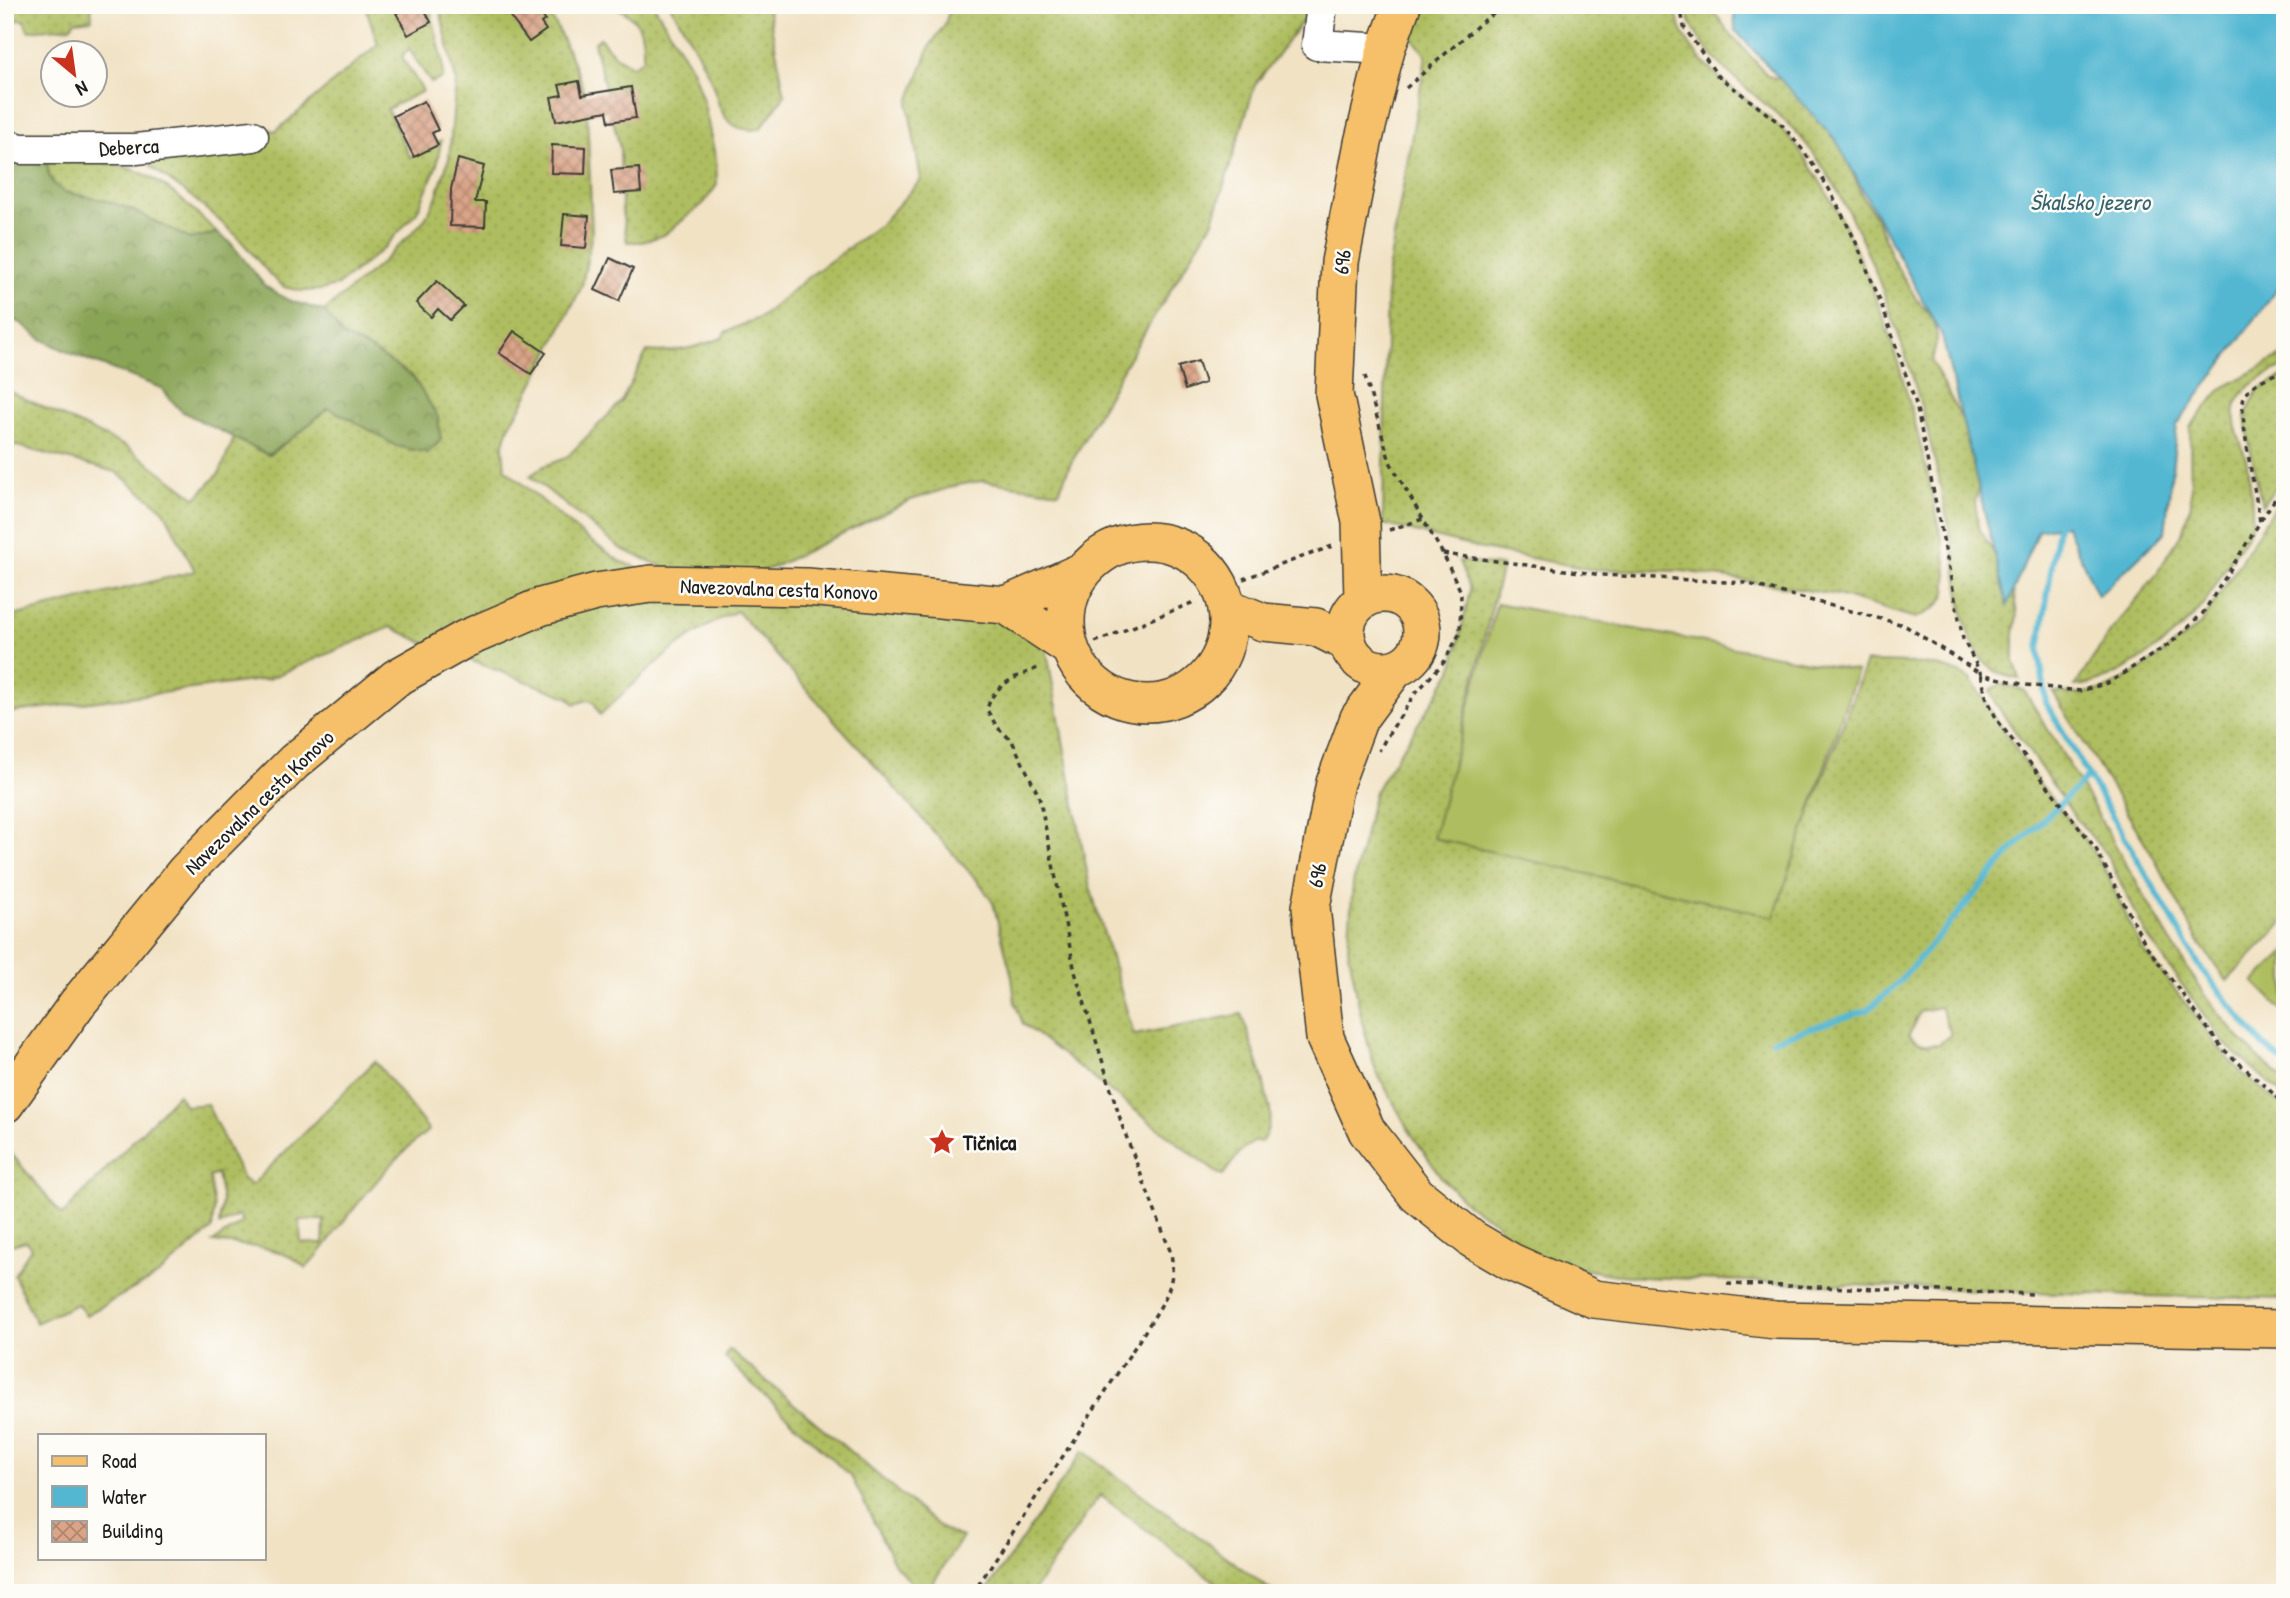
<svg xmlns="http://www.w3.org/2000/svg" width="2290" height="1598" font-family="'Patrick Hand',sans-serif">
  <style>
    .grass { fill: url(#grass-dots); stroke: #656c3e; stroke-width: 2; fill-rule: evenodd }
    .forest { fill: url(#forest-crowns); stroke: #536039; stroke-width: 2 }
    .garden { fill: #aebd5f; stroke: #656c3e; stroke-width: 2 }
    .water { fill: #53b7d2; stroke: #386a77; stroke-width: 2 }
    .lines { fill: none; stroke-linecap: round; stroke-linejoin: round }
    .stream { stroke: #53b7d2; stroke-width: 6 }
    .building { fill: url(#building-cross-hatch) }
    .minor-casing { stroke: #3c3a35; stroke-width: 33 }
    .major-casing { stroke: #3c3a35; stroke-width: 40 }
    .path { stroke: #3c3a35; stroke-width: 3.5; stroke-dasharray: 5 5; stroke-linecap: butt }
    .minor { stroke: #fff; stroke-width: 30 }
    .major { stroke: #f6c06b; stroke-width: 37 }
    .labels { text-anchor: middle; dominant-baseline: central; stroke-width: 5; stroke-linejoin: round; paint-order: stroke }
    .street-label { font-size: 21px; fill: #1c1c1c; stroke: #fdfcf7 }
    .poi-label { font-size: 21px; font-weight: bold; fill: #1c1c1c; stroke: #fdfcf7; text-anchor: start }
    .water-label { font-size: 23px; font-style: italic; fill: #35626e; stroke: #fdfcf7 }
  </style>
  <defs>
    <pattern id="grass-dots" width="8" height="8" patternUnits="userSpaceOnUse" patternTransform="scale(1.75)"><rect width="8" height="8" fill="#aebd5f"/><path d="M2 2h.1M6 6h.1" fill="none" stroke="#95a252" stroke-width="1.8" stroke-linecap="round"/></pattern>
    <pattern id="forest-crowns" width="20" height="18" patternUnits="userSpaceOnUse" patternTransform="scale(1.75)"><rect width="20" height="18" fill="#8aa456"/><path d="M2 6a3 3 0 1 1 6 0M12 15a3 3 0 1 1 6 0" fill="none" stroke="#708546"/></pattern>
    <pattern id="building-cross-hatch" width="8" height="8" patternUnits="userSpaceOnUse" patternTransform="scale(1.75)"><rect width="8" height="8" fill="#daa488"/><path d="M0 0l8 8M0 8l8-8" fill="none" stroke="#b0856e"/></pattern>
  </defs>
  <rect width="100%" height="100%" fill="#fdfcf7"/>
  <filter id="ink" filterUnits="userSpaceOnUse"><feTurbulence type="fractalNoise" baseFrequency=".0143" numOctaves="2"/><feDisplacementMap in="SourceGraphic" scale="14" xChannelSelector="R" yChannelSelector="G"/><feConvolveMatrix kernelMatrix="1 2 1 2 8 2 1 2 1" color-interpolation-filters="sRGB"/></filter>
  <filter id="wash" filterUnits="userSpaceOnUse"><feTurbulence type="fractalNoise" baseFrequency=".00686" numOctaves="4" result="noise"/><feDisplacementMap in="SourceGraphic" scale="28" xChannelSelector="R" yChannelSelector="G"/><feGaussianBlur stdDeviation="1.57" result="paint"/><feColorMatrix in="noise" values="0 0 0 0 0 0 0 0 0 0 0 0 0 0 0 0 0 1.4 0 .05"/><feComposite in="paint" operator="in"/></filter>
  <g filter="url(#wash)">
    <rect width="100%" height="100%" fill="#f1e2c4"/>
    <path class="grass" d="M5,5H91L92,19L75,21L70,27L28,31L24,20L5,21Z
      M365,5H429L443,61V78L431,83L409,49L402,57L423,91L387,109L410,157L441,141L437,165L417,212L383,249L338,285L322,290L301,291L284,287L271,276L237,236L192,197L151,167V163C191,158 222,153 254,127L276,131L378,44Z
      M439,5H543L557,27L572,60L581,82L587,110L592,233L582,286L523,404L509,427L503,447L505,469L585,537L620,561L669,581L766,579L765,607L924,587L1036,592L1089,883L1134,1035L1242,1014L1263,1079L1271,1115L1266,1135L1261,1142L1255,1141L1241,1151L1223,1175L1217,1173L1023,1024L1015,1003L1012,977L993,903L981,885L737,611C683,634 643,675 600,715L594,702L588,700L575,704L568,697L422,642L391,627L268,679L5,713V618L195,571L163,509L116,472L5,443V389L127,447L196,498L220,472L234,438L269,455L299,433L328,408L354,420L372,350L343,336L324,311L377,267L413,232L425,219L436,198L449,158L456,81Z
      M613,5H654L693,71L704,104L716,160L717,185L704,203L664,235L642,242H627L622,211L620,148L594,43L600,38L615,56L633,66L643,59C644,29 641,20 613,5Z
      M670,5H767L785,95L760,129C748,131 734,129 726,118C717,107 717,95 712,83C701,56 685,30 670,5Z
      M951,5H1307L1305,18L1255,85L1213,221L1126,363L1070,465L1059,492L982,481L958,485L911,500L774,567L743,577L677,573L621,549L530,476L544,466L566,458L621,402L647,351C673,354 697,347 722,338L725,332L761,317L807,278L880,225L921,180L908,104L930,46L945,24Z
      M1388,5H1675C1682,71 1762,99 1797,147C1870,246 1908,384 1934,503C1939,524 1951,572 1946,592C1942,607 1928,613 1915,618L1838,595L1683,571L1589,569L1482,549L1383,524L1387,277L1426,56Z
      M1686,5H1713L1714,12L1729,32L1768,76L1800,84L1829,118L1862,195L1877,220L1892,258L1917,300L1934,320L1937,337L1932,362L1965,425L1979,485L1975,503L1979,528L2012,583L2017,615L2014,634V661L2020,679C1997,676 1982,665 1972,643C1960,614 1959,580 1953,549C1941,488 1929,428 1910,369C1885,292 1844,174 1784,120C1752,91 1691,51 1686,5Z
      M57,155C84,160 114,162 139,172C165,182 198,213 217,233L190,239L130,209L64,192L54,184L49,175L46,157Z
      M2285,354V366C2266,376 2244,384 2236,405C2230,423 2243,445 2247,463C2250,482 2253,502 2252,521C2251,534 2238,548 2231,559C2219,578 2209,600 2193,617C2168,643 2111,685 2075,686L2110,632L2153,579L2182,533L2191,503L2190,427L2221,389Z
      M2285,376V477L2262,505L2249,443L2246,415L2258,389Z
      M2285,490V921L2227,981L2200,944L2150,851L2053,692L2077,694L2104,690L2142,669L2201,624Z
      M1459,561L1502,566L1435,838L1772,915L1866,662C1897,663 1943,660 1970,679L2035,778L2086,841L2105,870L2141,947L2202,1024L2219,1048L2243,1074L2285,1108V1299L2138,1296L1642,1277L1610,1274L1555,1264L1511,1247L1497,1223L1467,1204L1441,1177L1408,1129L1375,1069L1362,1022L1348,948L1353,883L1375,791L1452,671L1470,590ZM1940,1007L1951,1034L1939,1044C1926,1045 1917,1045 1909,1034L1920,1011Z
      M2001,684L2024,690C2059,747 2093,805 2126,864C2171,942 2213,1024 2285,1081V1097L2224,1043L2147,936L2107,855L2075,817L1996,704L1990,690Z
      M375,1061L429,1130C394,1157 368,1191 340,1226C328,1241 321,1254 306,1268C280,1244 247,1247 213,1242L241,1223L240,1215L219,1225L222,1201L217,1174L209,1177L214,1208L212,1229L157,1276L86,1315L77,1304L36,1323L14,1275L31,1248L26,1241L5,1247V1146L62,1215L178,1094L185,1106L207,1104L243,1179L252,1185ZM300,1220H324L323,1244L301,1243Z
      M729,1349L931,1520L951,1534L963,1537L926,1593H921L895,1565L852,1478L725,1358Z
      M1083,1451L1275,1593H1230L1100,1495L1032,1593H985Z"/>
    <path class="forest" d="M46,157L49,175L54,184L64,192L104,200L130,209L190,239L217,233L230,242L265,286L288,300L324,311L343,336L372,350L413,377L438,417L441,440L428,453L396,446L354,421L328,408L299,433L268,455L181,411L161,388L70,353L41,339L21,323L5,317V183L10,160Z"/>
    <path class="garden" d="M1497,603L1857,671L1774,917L1433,838Z
      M2285,952V1013L2254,982Z"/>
    <path class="water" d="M1734,5H2285V294L2277,289L2177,425L2165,532L2098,596L2066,525L2038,530L2007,606L1942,336L1836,140L1735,30Z"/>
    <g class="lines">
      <path class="stream" d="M2058,526L2039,649L2046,703L2202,970L2264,1046L2285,1063
        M1773,1040L1868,1010L1899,982L2015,847L2089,776"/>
    </g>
    <g id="blocks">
      <path class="building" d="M411,5H422L431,22L408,35L396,13Z
        M522,5H535L545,20L541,23L546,30L529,42L509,15Z
        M579,81L582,95L631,87L636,118L609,122L607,111L556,121L551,97L562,95L559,85Z
        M424,101L438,130L432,133L438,145L414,157L393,116Z
        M552,145L586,147L585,174L551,173Z
        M458,159L484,166L475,202H486L485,227L450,226L451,189Z
        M639,168L641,192L614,194L611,170Z
        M564,214L589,216L586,248L561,246Z
        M610,258L633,269L619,301L595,290Z
        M437,281L464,306L450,320L438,309L431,317L416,303Z
        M514,331L546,353L531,374L499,353Z
        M1198,361L1205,383L1185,390L1178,367Z"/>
    </g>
  </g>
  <g filter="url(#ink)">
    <use href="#blocks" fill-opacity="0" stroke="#3c3a35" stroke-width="2"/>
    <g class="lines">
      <defs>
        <path id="minor" d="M1322,5L1317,45L1386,49
          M5,145L22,149H136L253,136"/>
        <path id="major" d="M1066 622a81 81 0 1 1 162 0a81 81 0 1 1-162 0Z
          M1346 632a38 38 0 1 1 76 0a38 38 0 1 1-76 0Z
          M1363,600L1361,522L1334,394L1340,262L1363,143L1386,49L1402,5
          M1006,605L1070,648
          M1228,608L1263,622L1316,627L1348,643
          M1396,668L1359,718L1335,783L1311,907L1325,1038L1367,1131L1417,1195L1472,1239L1511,1262L1594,1299L1775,1320L2285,1329
          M5,1104L77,1004L186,871L294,762L396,678L465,639L540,607L596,592L651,584L807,587L1006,605L1083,571"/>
      </defs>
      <use href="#minor" class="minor-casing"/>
      <use href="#major" class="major-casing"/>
      <path class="path" d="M1680,5L1684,27L1717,75L1783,126L1802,149L1828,187L1855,240L1881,303L1916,404L1963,639L1981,674L2026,685L2080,691L2108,683L2171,643L2203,613L2260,522C2257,500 2238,412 2244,397C2251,382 2272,376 2285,370
        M1406,88L1483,21L1507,5
        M1365,376L1390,462L1443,554L1461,592L1460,633L1444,662L1415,694L1386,738L1379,751
        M2261,520L2285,484
        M1389,530L1423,519
        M1443,554L1603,575L1745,583L1904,625L1981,674L1986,696L1997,720L2096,849L2145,944L2222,1048L2285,1104
        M1243,579L1335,545
        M1095,642L1194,602
        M1727,1284L2034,1294
        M973,1593L1142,1336C1160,1306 1177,1289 1171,1253L1123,1128L1075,972L1039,796L1012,741L997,727L987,710C993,683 1017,677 1040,667"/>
      <use href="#minor" class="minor"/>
      <use href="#major" class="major"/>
    </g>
  </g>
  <defs>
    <symbol id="sight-bare" viewBox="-9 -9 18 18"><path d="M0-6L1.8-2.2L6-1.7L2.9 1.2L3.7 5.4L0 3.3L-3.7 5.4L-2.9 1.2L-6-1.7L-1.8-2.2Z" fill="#c8321e" stroke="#fdfcf7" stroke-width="2.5" paint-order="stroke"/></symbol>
  </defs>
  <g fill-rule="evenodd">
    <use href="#sight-bare" x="923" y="1123" width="38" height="38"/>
  </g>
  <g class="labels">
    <g class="street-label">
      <text transform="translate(129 147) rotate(-3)">Deberca</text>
      <text transform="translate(1342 262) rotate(-83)">696</text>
      <text transform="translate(779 589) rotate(2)">Navezovalna cesta Konovo</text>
      <text transform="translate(259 802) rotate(-44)">Navezovalna cesta Konovo</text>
      <text transform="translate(1317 875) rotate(-79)">696</text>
    </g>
    <g class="poi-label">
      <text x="963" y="1142">Tičnica</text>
    </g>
    <g class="water-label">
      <text x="2090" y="201">Škalsko jezero</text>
    </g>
  </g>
  <rect width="2290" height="1598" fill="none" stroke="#fdfcf7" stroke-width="28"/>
  <rect x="38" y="1434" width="228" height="126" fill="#fdfcf7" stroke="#a3a29f" stroke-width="2"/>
  <rect x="52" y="1456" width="35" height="10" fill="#f6c06b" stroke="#a3a29f" stroke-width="2"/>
  <text x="102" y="1468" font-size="21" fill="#1c1c1c">Road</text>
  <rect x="52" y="1486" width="35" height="21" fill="#53b7d2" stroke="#a3a29f" stroke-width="2"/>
  <text x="102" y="1504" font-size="21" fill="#1c1c1c">Water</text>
  <rect x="52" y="1521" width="35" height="21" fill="url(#building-cross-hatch)" stroke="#a3a29f" stroke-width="2"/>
  <text x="102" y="1538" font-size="21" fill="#1c1c1c">Building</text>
  <g transform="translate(74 74) rotate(151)"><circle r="33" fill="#fdfcf7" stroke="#a3a29f" stroke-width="2"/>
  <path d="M0-5L12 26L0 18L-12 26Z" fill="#c8321e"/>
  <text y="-10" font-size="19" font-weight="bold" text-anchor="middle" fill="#1c1c1c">N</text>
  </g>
</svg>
